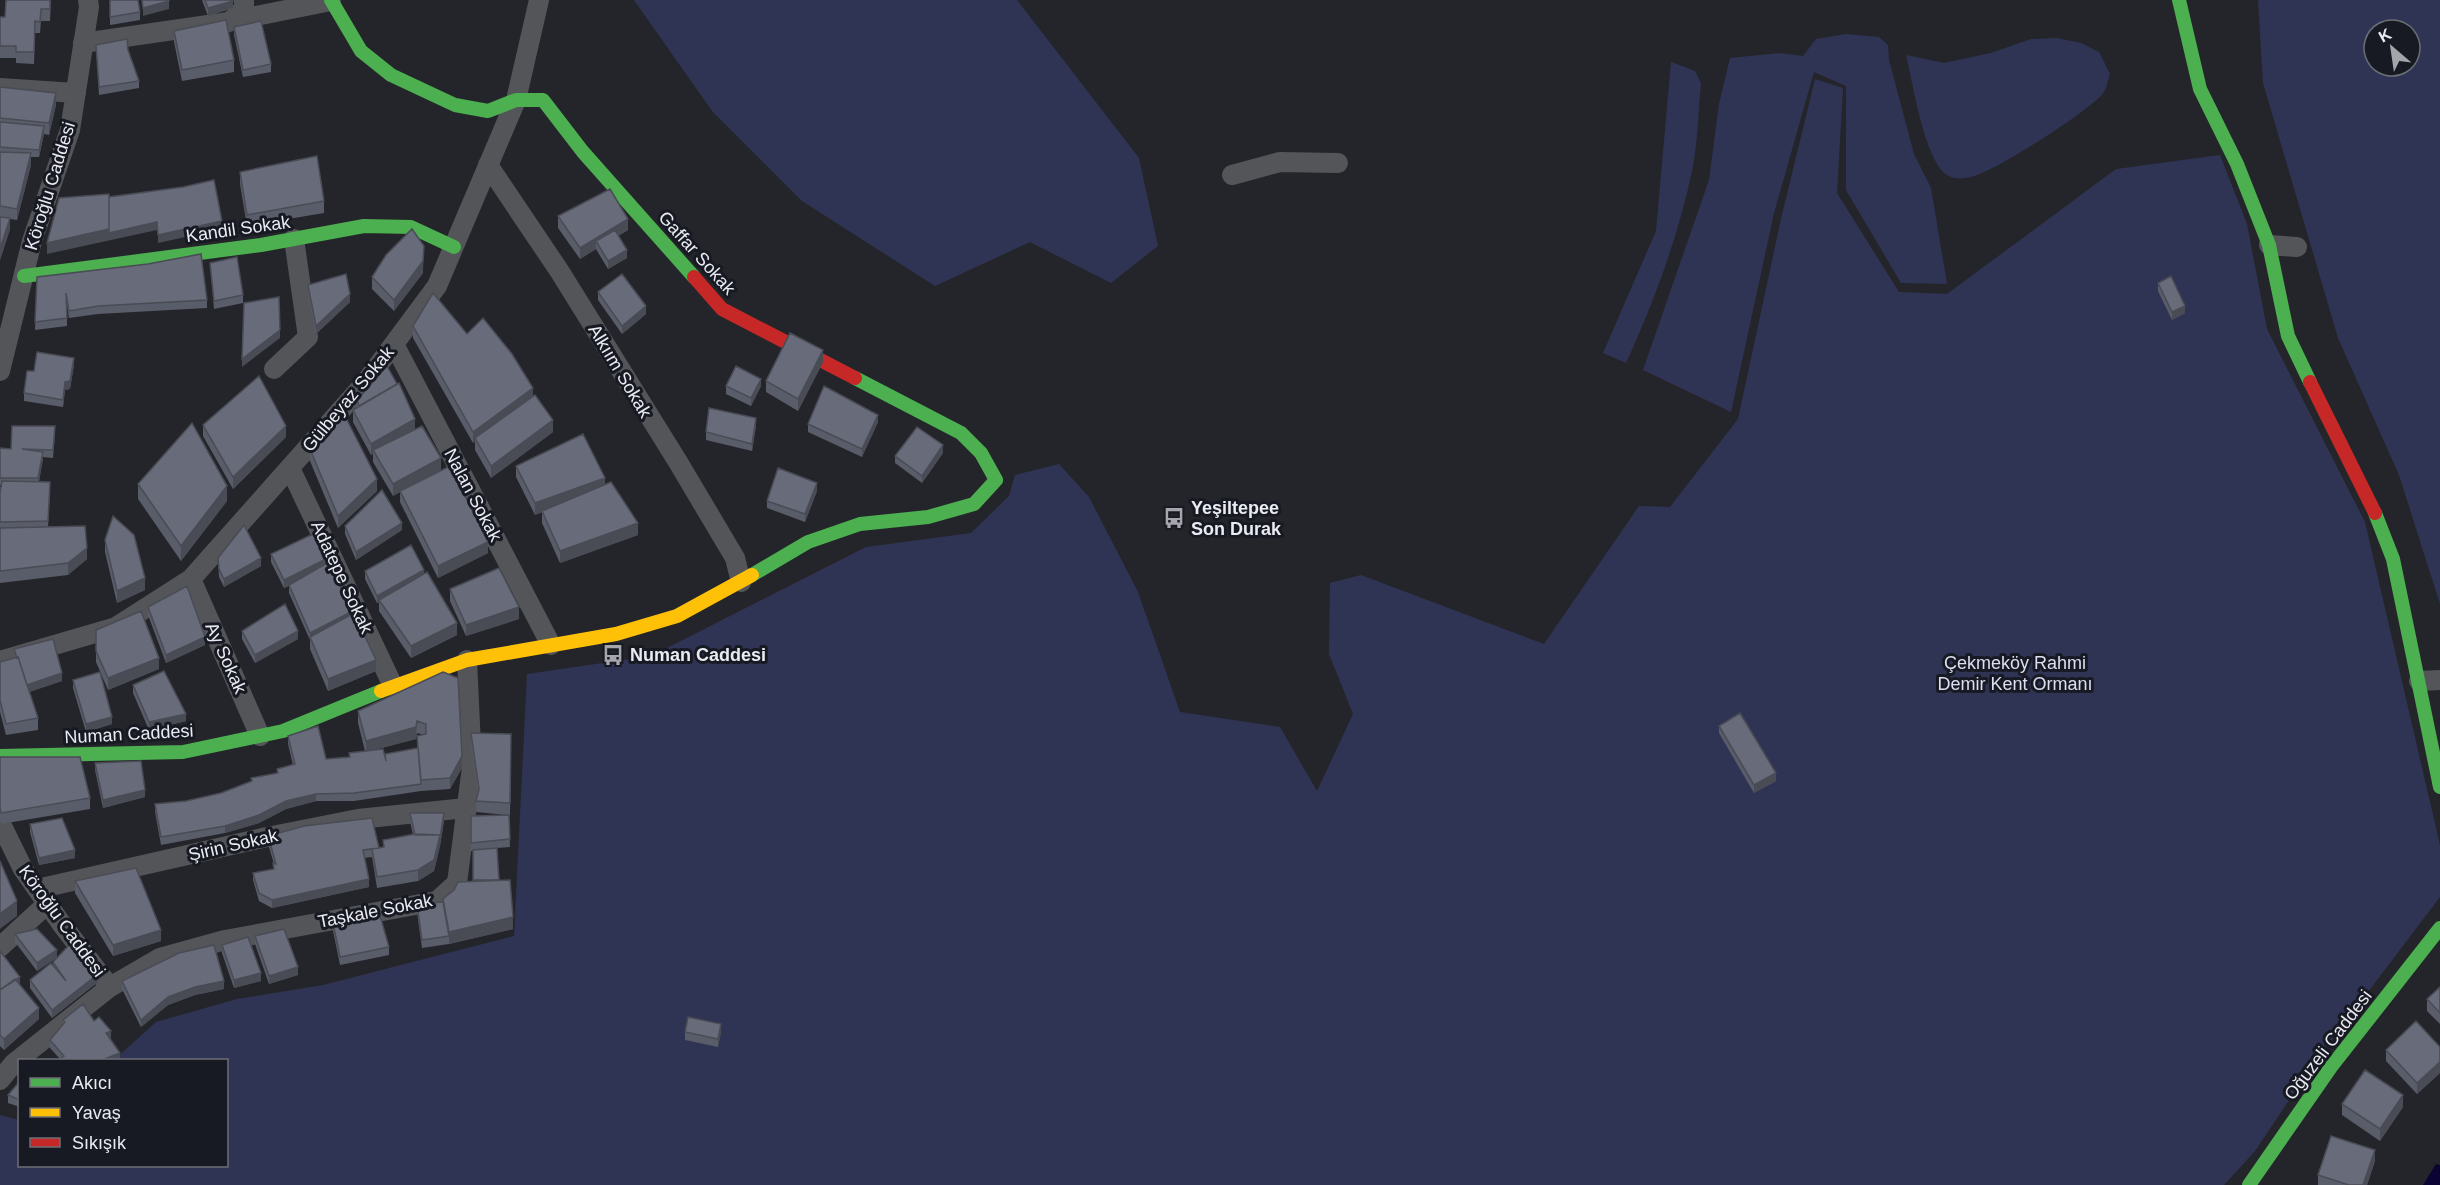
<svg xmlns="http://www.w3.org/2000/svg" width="2440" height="1185" font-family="Helvetica,sans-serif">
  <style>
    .green { fill: #303454; fill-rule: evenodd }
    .water { fill: #0b0333 }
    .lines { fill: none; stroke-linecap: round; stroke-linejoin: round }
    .street { stroke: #545559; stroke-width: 20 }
    .fast { stroke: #4caf50; stroke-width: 14 }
    .slow { stroke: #ffc107; stroke-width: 14 }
    .jam { stroke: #c62828; stroke-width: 14 }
    .wall { fill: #595c69; fill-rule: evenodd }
    .shaded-wall { fill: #494b55 }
    .building { fill: #686b7a; stroke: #494b55; stroke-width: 1.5 }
    .labels { text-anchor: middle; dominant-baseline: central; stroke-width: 6; stroke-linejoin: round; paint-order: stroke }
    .street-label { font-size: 18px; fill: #eaebf2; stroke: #181a23 }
    .poi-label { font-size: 18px; font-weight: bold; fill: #eaebf2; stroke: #181a23; text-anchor: start }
    .park-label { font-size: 18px; fill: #dcdff2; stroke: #181a23 }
  </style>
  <rect width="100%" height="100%" fill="#24252a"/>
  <path class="green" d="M634,0H1017L1139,158L1158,246L1111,283L1030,242L935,286L802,201L712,111Z
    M2258,0H2440V604L2399,475L2338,338L2263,83ZM2374,30H2410V66H2374Z
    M1846,34L1879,37L1888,45L1889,60L1914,154L1931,188L1947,284L1901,283L1846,190V86L1814,72L1774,213L1731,412L1643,370L1709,180L1719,104L1730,58L1780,53L1803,56L1816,39Z
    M2057,38L2081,43L2099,52L2110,74C2108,79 2107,87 2104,92C2093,109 1995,171 1974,176C1966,179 1954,180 1947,175C1924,159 1913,83 1906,55L1944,63L1991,53L2031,39Z
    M1671,62L1695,71L1701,83C1698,112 1698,143 1692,171C1678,237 1654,302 1626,363L1603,353L1656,231Z
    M1815,79L1843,88L1837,193L1899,292L1947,294L2116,169L2220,155L2247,224L2267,329L2365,522L2440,845V897L2314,1063L2255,1151L2224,1185H0V1115L19,1120L20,1166H226V1060H114L156,1022L237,999L323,985L514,936L527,674L651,656L866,547L971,533L1009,496L1015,475L1059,464L1089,497L1138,592L1180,712L1280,727L1317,791L1353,714L1329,654L1330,583L1361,575L1544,644L1639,506L1670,507L1738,419L1781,219Z"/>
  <path class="water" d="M2436,1164L2440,1165V1185H2423Z"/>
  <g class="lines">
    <path class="street" d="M231,21L331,1
      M83,43L229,22L244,9V0
      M0,88L76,93
      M488,165L560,272L678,462L735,558L741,582
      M1232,175L1280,162L1338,163
      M2269,245L2297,247
      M394,344L551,645
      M274,369L308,337L294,239
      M0,371L32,241L70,130L89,7L88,0
      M290,468L393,686
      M191,579L260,736
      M0,661L116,627L191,579L365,383L437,286L516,100L539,0
      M2419,681L2440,680
      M0,822L23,869L63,926L110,987
      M37,889L267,837L358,819L466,808
      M0,947L47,904
      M0,1080L14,1063L110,987L160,958L225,940L437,901L457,883L472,767L467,660"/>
    <path class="fast" d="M331,0L361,51L391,75L455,105L488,111L516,100H543L583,152L694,277
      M2179,0L2200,89L2237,164L2269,245L2288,336L2310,382
      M24,276L261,245L364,226L411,227L454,247
      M2375,513L2393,559L2440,787
      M752,575L808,542L860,524L928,517L974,504L996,480L981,453L961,433L855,378
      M0,756L183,752L283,731L381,691
      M2249,1185L2331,1067L2440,928"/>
    <path class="slow" d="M381,691L467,660L616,634L677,616L752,575"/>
    <path class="jam" d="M694,277L722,309L855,378
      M2310,382L2375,513"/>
  </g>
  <path class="wall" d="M51,0L50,21H41L40,33H35L34,64L16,63V58H0V17H5Z
    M110,0L140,12V20L110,25Z
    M202,0H232L233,8L208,16Z
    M234,27L271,64V72L243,77L234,35Z
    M174,31L234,60V72L182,81L174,42Z
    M96,45L128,50L139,81V88L99,95Z
    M0,87L56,105L49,135L44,134L39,157H31V165L17,220L10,219V229L0,260Z
    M240,172L324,201V213L247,226L240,184Z
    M558,216L628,230L618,236L627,258L608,269L596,249L580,259L558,228Z
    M210,263L243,295V303L214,309Z
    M423,273L394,311L372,289V277Z
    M37,277L207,300V308L98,314L69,318L67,305V326L35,330Z
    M2158,283L2185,313L2172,320L2158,291Z
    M308,285L350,302L316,334L308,292Z
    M598,292L646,314L622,334L598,300Z
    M413,326L467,334L533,397L553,432L491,478L475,450V441L473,443L413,338Z
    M823,362L798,411L766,392V381Z
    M74,365L70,389L65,390L63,407L24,401V393L34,371Z
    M726,386H761L751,406L726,394Z
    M357,400L415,429L441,470L488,553L438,578L400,502V492L393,496L373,462V454L371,455L353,422V410L357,407Z
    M878,422L862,457L808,432V424Z
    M203,425L286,437L233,489L203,436Z
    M756,426L752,451L706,440V432Z
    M55,434L53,458L43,457L39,482L50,493L48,527L87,559L68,575L0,583V493L1,485H0V448L11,449Z
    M310,449L377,491L338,528L310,461Z
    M943,453L922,483L895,463V456Z
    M516,466L605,485L638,535L560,563L542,523V512L535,515L516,477Z
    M138,484L227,501L181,561L138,499Z
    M817,491L805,522L767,508V501Z
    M345,526L402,530L356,560L345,534Z
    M105,540L145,590L117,603L105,552Z
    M271,554L324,565L376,671L328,691L310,649V640L289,593V586L284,588L271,562Z
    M218,558L261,566L224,587L219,577Z
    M365,571L424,574L457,635L411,658L379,611V603H377L365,579Z
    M450,589L519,619L466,636L450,601Z
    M148,607L205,645L166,663L148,615Z
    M96,630L159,669L108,690L96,662Z
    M242,631L298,639L255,663L242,639Z
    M14,649L62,681L29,692L38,718V730L6,735L0,712V662L15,658Z
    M443,672L462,768L450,789L421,791L354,801H316L286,809L259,823L225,833L161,845L155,812V804L186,801L221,793L277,773V769L293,765L288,744V736L326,759L349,757L365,751L358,723V711ZM417,733L424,735L417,736V748L385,759L374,750L416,739Z
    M73,680L112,724L86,732L73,688Z
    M133,685L186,721L149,730L133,693Z
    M1719,726L1776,781L1754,793L1719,733Z
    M471,733L511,734L510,815H509L510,847L497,848L499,881L513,929L449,944L422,948L417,912V904L443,902V899L473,881V851H471V816L507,815L476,812V801L478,793L471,744Z
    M0,757L90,798V809L1,824L0,820Z
    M95,763L145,797L103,808L95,770Z
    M410,813L444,821L440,846L434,871L418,881L377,888L372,857L364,858L369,887L272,908L259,901L253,880V873L273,869V863L274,864L268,844V836L379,848L383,847V840L413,835L410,821Z
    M30,824L75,858L39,865L30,832Z
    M75,881L161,941L113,956L75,893Z
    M333,923L389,947V955L340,965L333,931Z
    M15,934L57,958L98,982L52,1018L30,988V980L53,966V962L56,958L37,971L15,942Z
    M255,936L298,975L269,984L255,944Z
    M222,945L261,981L234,988L222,953Z
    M0,951L39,1019L4,1050L0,1046Z
    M122,981L224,989L195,995L168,1005L141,1027L122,989Z
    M2440,987V1024L2427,1011V999Z
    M63,1020L94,1021L111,1039L120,1060L60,1059L50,1048V1040L63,1025Z
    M685,1032H721L718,1047L685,1040Z
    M2440,1047V1073L2417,1094L2386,1061V1050Z
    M20,1081V1107L8,1103V1095Z
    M2342,1104L2403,1107L2380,1141L2342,1115Z
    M2375,1161L2367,1185H2318V1175Z"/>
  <path class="shaded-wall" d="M169,1V9L143,16V8Z
    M233,1V8L208,16V8Z
    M56,93V105L49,135V123Z
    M44,126V134L39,157V150Z
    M31,153V165L17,220V209Z
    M10,218V229L0,260V249Z
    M628,219V230L600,247L596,241V249L580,259V248Z
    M222,221V229L158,243V235Z
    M157,222V230L47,254V243L109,229Z
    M424,246L423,273L394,311V300Z
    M627,250V258L608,269V261Z
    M350,294V302L316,334V326Z
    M646,306V314L622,334V326Z
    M2185,306V313L2172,320V312Z
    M280,330V338L242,367V359Z
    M823,350V362L798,411V399Z
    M74,358V365L70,389L65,390L63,407V400L65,382Z
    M761,379V386L751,406V398Z
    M533,388V400L475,438V441L473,443V432Z
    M878,415V422L862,457V449Z
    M756,418V426L752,451V444Z
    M415,419V431L373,450V454L371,455V444Z
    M553,420V432L491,478V466Z
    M286,426V437L233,489V477Z
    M943,445V453L922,483V476Z
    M43,452V460L38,486V478Z
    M441,458V470L393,496V484Z
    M605,478V489L535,515V503Z
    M377,479V491L338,528V516Z
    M817,483V491L805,522V514Z
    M227,486V501L181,561V546Z
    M402,523V530L356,560V552Z
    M638,523V535L560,563V551Z
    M488,542V553L438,578V566Z
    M87,548V559L68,575V563Z
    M261,558V566L224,587V579Z
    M324,560V568L284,588V580Z
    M424,570V578L379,600V603H377V596Z
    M145,578V590L117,603V591Z
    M519,607V619L466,636V625Z
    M349,613V621L310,637V633Z
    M457,623V635L411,658V646Z
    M298,631V639L255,663V655Z
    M205,637V645L166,663V655Z
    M159,658V669L108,690V678Z
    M376,660V671L328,691V679Z
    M62,673V681L26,693V685Z
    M186,714V721L149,730V722Z
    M112,717V724L86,732V724Z
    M417,721L416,739L366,752V741Z
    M462,756V768L450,789V778Z
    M1776,773V781L1754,793V785Z
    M145,790V797L103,808V800Z
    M316,794V801L286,809L259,823L225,833V826L286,801Z
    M444,813V821L440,846L434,871L418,881V870Z
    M75,850V858L39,865V858Z
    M369,879V887L272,908V900Z
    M17,901V916L0,929V914Z
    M513,917V929L449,944V932Z
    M161,930V941L113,956V945Z
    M57,950V958L37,971V963Z
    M298,967V975L269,984V976Z
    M261,973V981L234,988V980Z
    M98,974V982L52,1018V1010Z
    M20,977V984L0,997V990Z
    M224,981V989L195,995L168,1005L141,1027V1020L168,997L195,987Z
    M39,1008V1019L4,1050V1039Z
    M721,1024V1032L718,1047V1039Z
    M111,1031V1039L106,1041V1033Z
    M120,1053V1060H102Z
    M2440,1062V1073L2417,1094V1083Z
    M2403,1095V1107L2380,1141V1129Z
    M2375,1150V1161L2367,1185H2363Z"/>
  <path class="building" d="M6,0H50V9H41L40,22L35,21L34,52H16V46H0V17H5Z
    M110,0H138L140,12L110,17Z
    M142,0H169V1L143,8Z
    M205,0H232L233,1L208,8Z
    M226,20L234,60L182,70L174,31Z
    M261,21L271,64L243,70L234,27Z
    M127,39L128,50L139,81L99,87L96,45Z
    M0,87L56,93L49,123L0,118Z
    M0,122L44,126L39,150L0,147Z
    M0,152L31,153L17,209L0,206Z
    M317,156L324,201L247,215L240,172Z
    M214,180L222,221L158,235L157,222L109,233V197L183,187Z
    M610,189L628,219L580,248L558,216Z
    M109,194V229L47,243L59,198Z
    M0,217L10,218L0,249Z
    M412,229L424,246L423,261L394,300L372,277L386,255Z
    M615,230L627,250L608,261L596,241Z
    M201,254L207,300L98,306L69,311L66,293L67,318L35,322L37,277L148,264Z
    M237,257L243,295L214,301L210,263Z
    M346,274L350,294L316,326L308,285Z
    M622,274L646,306L622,326L598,292Z
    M2171,276L2185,306L2172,312L2158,283Z
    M433,293L467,334L483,318L512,354L533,388L473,432L413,326Z
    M279,297L280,330L242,359L244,303Z
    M790,333L823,350L798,399L766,381Z
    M37,352L74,358L70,381L65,382L63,400L24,393L27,371H34Z
    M387,366L397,384L359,406L357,400Z
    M736,366L761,379L751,398L726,386Z
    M259,376L286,426L233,477L203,425Z
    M399,383L415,419L371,444L353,410Z
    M824,386L878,415L862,449L808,424Z
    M535,395L553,420L491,466L475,438Z
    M709,408L756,418L752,444L706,432Z
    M342,410L377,479L338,516L310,449Z
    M192,423L227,486L181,546L138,484Z
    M12,426H55L53,450L22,449L43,452L38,478H0V448L11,449Z
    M422,426L441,458L393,484L373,450Z
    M917,427L943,445L922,476L895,456Z
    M583,434L605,478L535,503L516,466Z
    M450,466L488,542L438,566L400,491Z
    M778,468L817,483L805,514L767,501Z
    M2,481L50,482L48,521L0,522V493Z
    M611,482L638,523L560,551L542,511Z
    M382,490L402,523L356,552L345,526Z
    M113,516L134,535L145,578L117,591L105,540Z
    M244,525L261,558L224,579L219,569L218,558Z
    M85,526L87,548L68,563L0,571V528Z
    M315,533L324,560L284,580L271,554Z
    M411,545L424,570L377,596L365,571Z
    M327,563L341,588L349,613L310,633L289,585Z
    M499,568L519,607L466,625L450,589Z
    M427,572L457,623L411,646L379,600Z
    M187,586L205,637L166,655L148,607Z
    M285,604L298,631L255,655L242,631Z
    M141,611L159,658L108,678L96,651V630Z
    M354,613L376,660L328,679L310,637Z
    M53,639L62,673L27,685L18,657L17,658L14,649Z
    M18,657L38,718L6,724L0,700V662Z
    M164,671L186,714L149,722L133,685Z
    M100,672L112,717L86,724L73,680Z
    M443,672L458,678L462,756L450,778L421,780L417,736L426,734V724L417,721L416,727L366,741L358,711Z
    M1740,713L1776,773L1754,785L1719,726Z
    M318,726L326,759L350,757L349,753L383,749L386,761L385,754L418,748L421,784L354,793L316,794L286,801L259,815L225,826L161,837L155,804L186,801L221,793L252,781L251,778L278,773L277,769L295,764L288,736Z
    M471,733L511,734L510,803L476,801L479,789Z
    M0,757H80L90,798L1,813L0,808Z
    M141,761L145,790L103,800L95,763Z
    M410,813H444L440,838V835H415Z
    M509,815L510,839L471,843V816Z
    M62,818L75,850L39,858L30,824Z
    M372,818L379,848L363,850L369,879L272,900L259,893L253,873L274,869L273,863L276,864L268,836L304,826Z
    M415,834L440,835L434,860L418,870L377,877L372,849L384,847L383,840Z
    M497,848L499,880H473V850Z
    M0,861L17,901L0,914Z
    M136,868L161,930L113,945L75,881Z
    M510,880L513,917L449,932L443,899L454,890L458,882Z
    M443,902L449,936L422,940L417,904Z
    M379,912L389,947L340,957L333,923Z
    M37,929L57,950L37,963L15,934Z
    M284,929L298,967L269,976L255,936Z
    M248,937L261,973L234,980L222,945Z
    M72,942L98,974L52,1010L30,980L51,963L66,981L53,962Z
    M214,945L224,981L195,987L168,997L141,1020L122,981L179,953Z
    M0,951L20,977L0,990Z
    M15,979L39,1008L4,1039L0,1035V990Z
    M2440,987V1013L2427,999Z
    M83,1004L94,1021L99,1017L111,1031L106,1033L120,1053L102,1060H58L64,1056L50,1040L65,1022L63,1020Z
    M688,1017L721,1024L718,1039L685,1032Z
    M2416,1021L2440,1047V1062L2417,1083L2386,1050Z
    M2365,1070L2403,1095L2380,1129L2342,1104Z
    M20,1081V1100L8,1095Z
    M2331,1136L2375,1150L2363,1185H2349L2318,1175Z"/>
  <defs>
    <symbol id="bus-bare" viewBox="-9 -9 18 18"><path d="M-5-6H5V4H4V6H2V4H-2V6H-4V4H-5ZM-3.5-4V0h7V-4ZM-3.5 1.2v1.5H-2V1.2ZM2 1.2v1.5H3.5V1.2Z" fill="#a5a6ac" stroke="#181a23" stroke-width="2.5" paint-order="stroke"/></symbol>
  </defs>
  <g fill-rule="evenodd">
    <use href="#bus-bare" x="1159" y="503" width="30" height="30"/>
    <use href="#bus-bare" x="598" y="640" width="30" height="30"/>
  </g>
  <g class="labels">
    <g class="street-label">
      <text transform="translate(50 186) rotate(-73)">Köroğlu Caddesi</text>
      <text transform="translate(238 229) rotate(-8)">Kandil Sokak</text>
      <text transform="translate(697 253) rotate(48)">Gaffar Sokak</text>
      <text transform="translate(620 371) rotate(59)">Alkıım Sokak</text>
      <text transform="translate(348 399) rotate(-50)">Gülbeyaz Sokak</text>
      <text transform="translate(473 495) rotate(62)">Nalan Sokak</text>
      <text transform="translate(342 577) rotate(65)">Adatepe Sokak</text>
      <text transform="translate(226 658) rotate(66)">Ay Sokak</text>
      <text transform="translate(129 734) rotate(-3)">Numan Caddesi</text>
      <text transform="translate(233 845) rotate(-13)">Şirin Sokak</text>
      <text transform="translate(375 911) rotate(-11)">Taşkale Sokak</text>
      <text transform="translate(62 921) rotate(54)">Köroğlu Caddesi</text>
      <text transform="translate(2328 1045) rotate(-53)">Oğuzeli Caddesi</text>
    </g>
    <g class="poi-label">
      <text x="1191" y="508">Yeşiltepee<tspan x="1191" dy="21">Son Durak</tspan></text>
      <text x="630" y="655">Numan Caddesi</text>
    </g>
    <g class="park-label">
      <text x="2015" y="663">Çekmeköy Rahmi<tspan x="2015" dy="21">Demir Kent Ormanı</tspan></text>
    </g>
  </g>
  <rect x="18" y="1059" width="210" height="108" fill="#181a23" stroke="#6c6e76" stroke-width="1.5"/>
  <rect x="30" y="1078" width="30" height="9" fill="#4caf50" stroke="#6c6e76" stroke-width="1.5"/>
  <text x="72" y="1089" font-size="18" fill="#eaebf2">Akıcı</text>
  <rect x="30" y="1108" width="30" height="9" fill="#ffc107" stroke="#6c6e76" stroke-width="1.5"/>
  <text x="72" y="1119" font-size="18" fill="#eaebf2">Yavaş</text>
  <rect x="30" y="1138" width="30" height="9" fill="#c62828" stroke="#6c6e76" stroke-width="1.5"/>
  <text x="72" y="1149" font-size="18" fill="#eaebf2">Sıkışık</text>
  <g transform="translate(2392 48) rotate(331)"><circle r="28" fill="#181a23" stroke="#6c6e76" stroke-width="1.5"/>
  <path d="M0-4.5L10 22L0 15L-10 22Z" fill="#a5a6ac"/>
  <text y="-9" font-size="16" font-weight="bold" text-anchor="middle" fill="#eaebf2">K</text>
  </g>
</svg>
